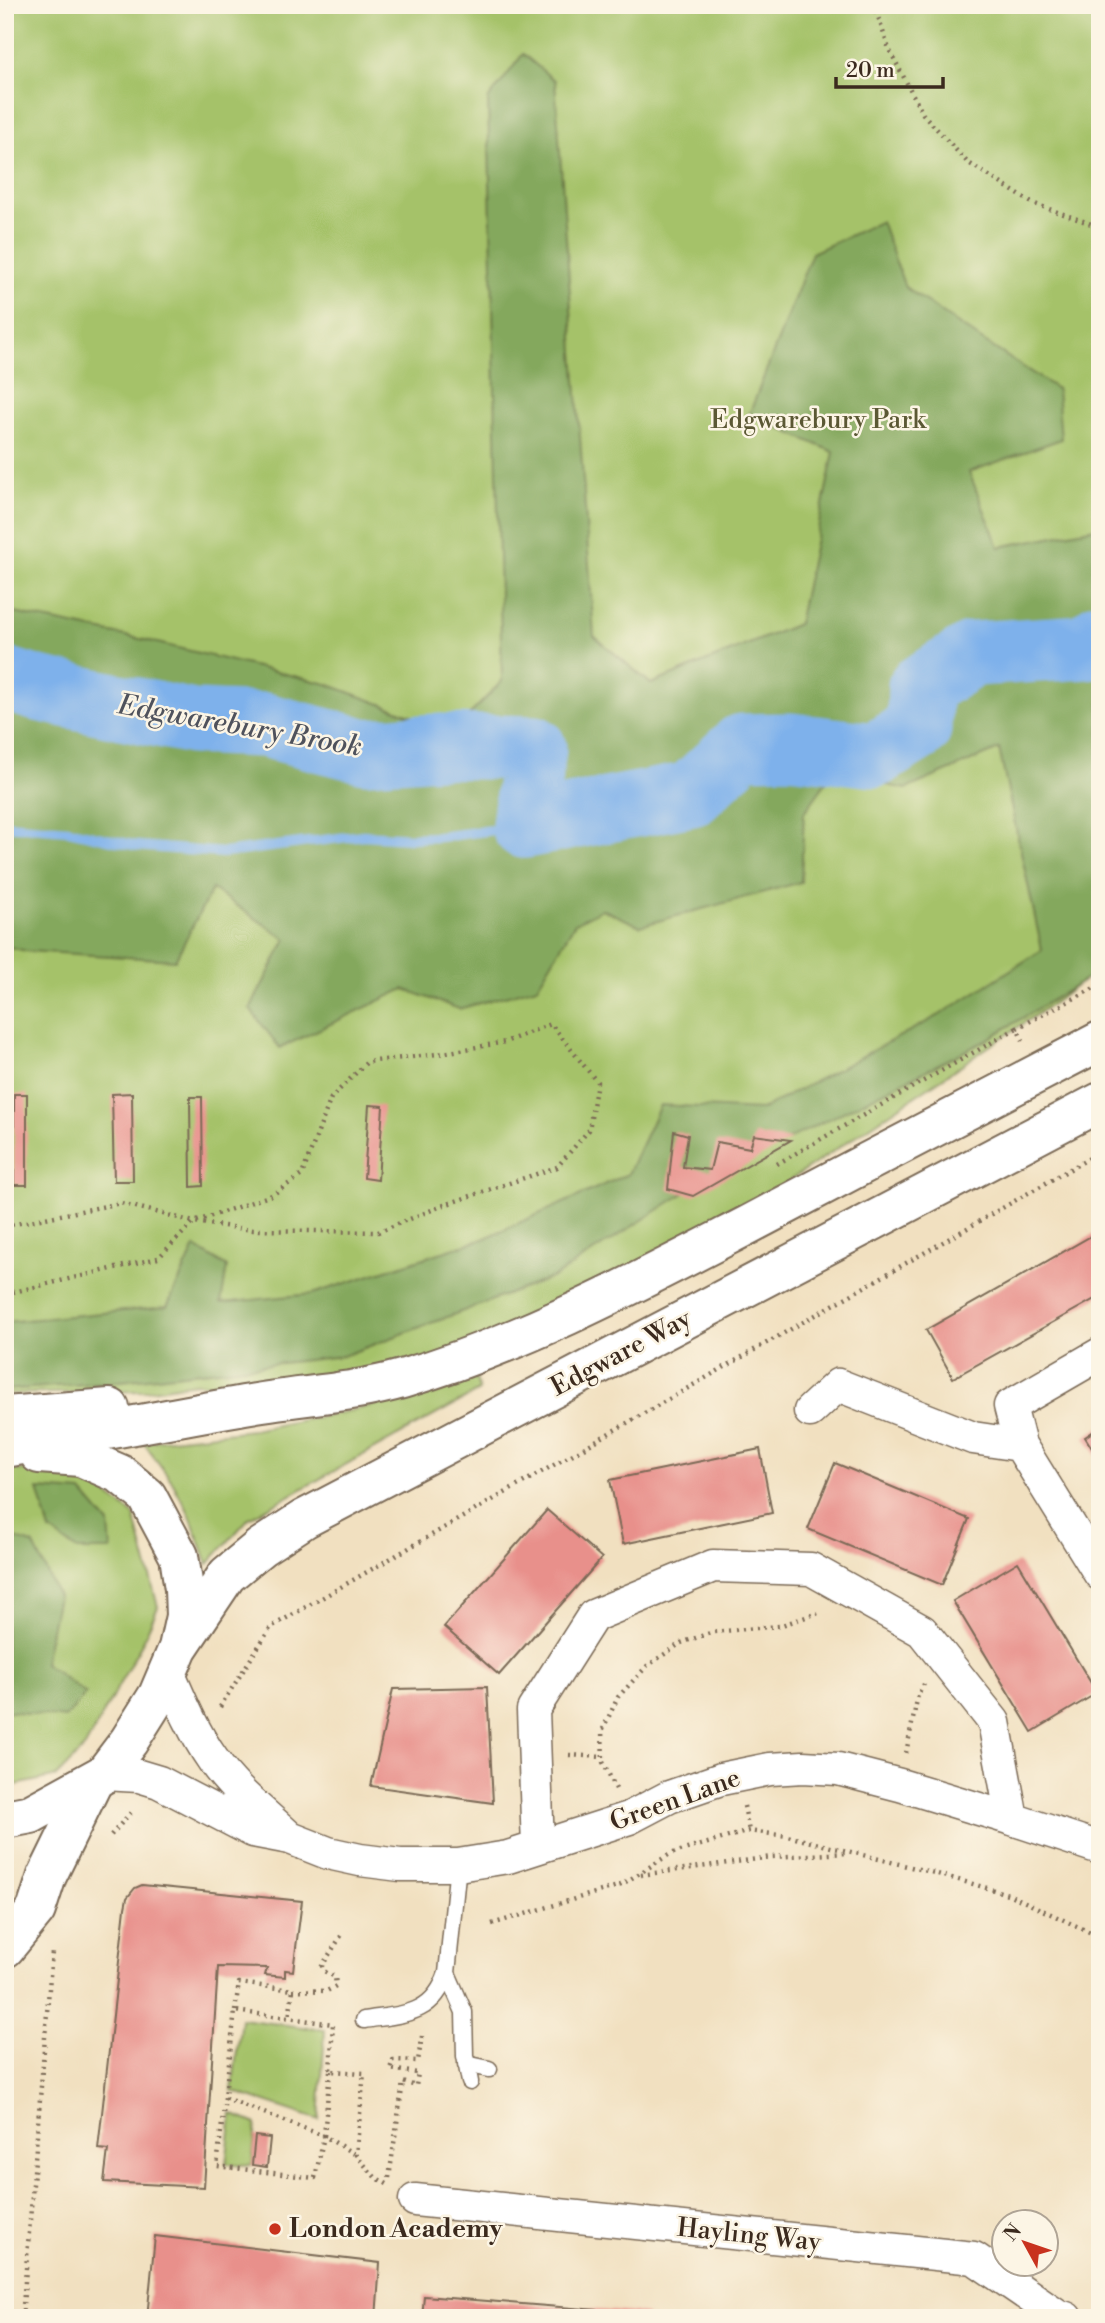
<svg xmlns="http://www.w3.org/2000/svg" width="1105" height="2323" font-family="'Libre Bodoni',serif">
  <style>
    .green { fill: #a5c269; stroke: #707644; stroke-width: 2 }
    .forest { fill: #84a85d; stroke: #60693e; stroke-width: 2 }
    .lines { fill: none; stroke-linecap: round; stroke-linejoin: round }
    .stream { stroke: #7eb1eb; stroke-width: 10 }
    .river { stroke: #7eb1eb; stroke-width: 65 }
    .building { fill: #e8908b }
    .lane-casing { stroke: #7b6a57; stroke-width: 19 }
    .street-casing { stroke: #7b6a57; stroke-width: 35 }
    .primary-casing { stroke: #7b6a57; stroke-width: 42 }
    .highway-casing { stroke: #7b6a57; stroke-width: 42 }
    .path { stroke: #7b6a57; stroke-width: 4.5; stroke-dasharray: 2 5; stroke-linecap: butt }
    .lane { stroke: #fff; stroke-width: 16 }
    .street { stroke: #fff; stroke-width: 32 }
    .primary { stroke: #fff; stroke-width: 38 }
    .highway { stroke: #fff; stroke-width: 38 }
    .poi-dot { fill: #c8321e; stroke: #fcf5e5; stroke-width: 2.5 }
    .labels { text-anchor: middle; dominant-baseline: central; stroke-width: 5; stroke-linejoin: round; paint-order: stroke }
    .park-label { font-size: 26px; fill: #5b5834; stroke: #fcf5e5 }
    .street-label { font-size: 26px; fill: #3b2a1e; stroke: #fcf5e5 }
    .poi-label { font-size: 26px; font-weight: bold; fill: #3b2a1e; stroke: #fcf5e5; text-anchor: start }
    .water-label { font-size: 28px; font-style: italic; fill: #4f525c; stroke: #fcf5e5 }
  </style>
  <rect width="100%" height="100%" fill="#fcf5e5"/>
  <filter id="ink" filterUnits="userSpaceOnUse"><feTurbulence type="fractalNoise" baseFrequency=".0143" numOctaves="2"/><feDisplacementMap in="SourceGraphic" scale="14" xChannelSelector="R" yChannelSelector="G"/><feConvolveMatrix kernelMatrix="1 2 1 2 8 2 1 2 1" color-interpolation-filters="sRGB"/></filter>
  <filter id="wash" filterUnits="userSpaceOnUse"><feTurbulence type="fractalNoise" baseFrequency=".00686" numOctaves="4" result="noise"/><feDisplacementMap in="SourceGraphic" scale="28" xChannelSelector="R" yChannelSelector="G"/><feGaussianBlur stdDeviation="1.57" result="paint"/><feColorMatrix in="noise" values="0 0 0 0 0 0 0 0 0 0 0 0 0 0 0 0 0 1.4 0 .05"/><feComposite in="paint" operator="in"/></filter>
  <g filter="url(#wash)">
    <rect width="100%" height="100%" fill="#f1e0c0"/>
    <path class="green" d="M5,5H1100V967L1058,1000L648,1276L470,1357L250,1387L195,1383L145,1391L5,1394Z
      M476,1378L479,1391L249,1518L208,1564L189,1513L171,1480L143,1442L252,1430L354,1410Z
      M5,1470H75L134,1515L158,1607L142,1643L85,1747L57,1776L7,1787H5Z
      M241,2019L325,2030L319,2120L232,2091Z
      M232,2114L256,2124L252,2165L226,2164Z"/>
    <path class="forest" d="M523,54L555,81L594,636L651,684L798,624L834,452L749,415L812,253L881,221L905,287L980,339L1057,389L1061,439L969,472L999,547L1100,527V971L983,1042L695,1186L554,1277L343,1356L112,1382L5,1390V1322L167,1307L195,1247L227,1267L221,1303L312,1294L483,1239L628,1174L660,1105L761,1110L938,1016L1042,950L999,749L906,789L832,774L804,813L801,882L640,926L602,909L575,923L537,987L459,1009L404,989L280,1048L250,1009L286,939L212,889L175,960L26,951L5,946V611L145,640L327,684L454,731L502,681L488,100Z
      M38,1489L82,1492L109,1524L111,1550H77L50,1531Z
      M5,1534L34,1545L58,1596L44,1663L86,1694L65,1718L9,1711L5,1712Z"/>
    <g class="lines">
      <path class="stream" d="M5,825L68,830L137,846L224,853L363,835L410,838L439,837L524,826"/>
      <path class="river" d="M5,679L38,689L193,722L264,725L366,751L438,746L534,748L524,826L691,794L742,746L790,745L875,755L919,728L920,687L973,654L1086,647L1100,635"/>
    </g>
    <g id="blocks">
      <path class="building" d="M132,1093L133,1181H114L112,1094Z
        M14,1094H27V1185H14Z
        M190,1097H202L203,1186L191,1187Z
        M369,1105L383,1106L378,1180L364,1178Z
        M674,1131L688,1135L683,1167L710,1170L717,1142L750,1148L754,1135L791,1140L693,1196L668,1189Z
        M1100,1231V1296L953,1378L926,1330Z
        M1100,1427V1461L1085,1437Z
        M760,1449L772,1513L623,1544L610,1480Z
        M835,1463L969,1519L942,1585L808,1529Z
        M547,1510L602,1558L499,1675L444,1627Z
        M1018,1562L1097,1693L1032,1732L953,1601Z
        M487,1687L493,1803L371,1786L393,1689Z
        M142,1885L302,1901L293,1971L285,1970V1977L265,1975L267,1968L218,1967L204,2187L104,2182L108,2150L98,2149L125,1908L127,1898L135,1888Z
        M255,2136L270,2138L267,2167L252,2165Z
        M155,2236L380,2263L376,2318H147Z
        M424,2296L647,2314V2318H422Z"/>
    </g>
  </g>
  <g filter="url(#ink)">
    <use href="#blocks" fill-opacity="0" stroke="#7b6a57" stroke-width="2"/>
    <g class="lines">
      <defs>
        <path id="lane" d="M447,1973L464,2012L465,2056L470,2082
          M364,2020C402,2014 433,2016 447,1973L458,1865
          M466,2064L489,2069"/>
        <path id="street" d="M1100,1354L1010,1406L1020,1445L1100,1574
          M810,1411L838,1385L973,1438L1020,1445
          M168,1672C181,1702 194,1733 213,1760C233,1790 264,1813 290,1838
          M104,1774L139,1776L159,1782L253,1831L290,1838L328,1853L360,1860L400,1865H458L508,1857L629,1818L669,1797L721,1779L770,1769L803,1767L838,1769L900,1785L1012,1819L1100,1848
          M538,1847L533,1710L593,1616L713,1566L811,1569L922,1631L994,1722L1012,1819
          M415,2200L974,2258L1057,2315L1066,2318"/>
        <path id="primary" d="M5,1948L36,1910L47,1876L93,1782"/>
        <path id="highway" d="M5,1416L110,1408
          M5,1448C85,1435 165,1419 244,1405C297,1395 350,1394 402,1379C524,1343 636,1283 748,1225C865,1163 982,1102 1100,1041
          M178,1648L227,1575L261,1547L304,1519L1100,1102
          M5,1819L31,1814L104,1774L129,1741L158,1695L178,1648L185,1616L184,1589L179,1556L147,1496L120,1474L81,1457L39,1454"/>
      </defs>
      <use href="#lane" class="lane-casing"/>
      <use href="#street" class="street-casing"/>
      <use href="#primary" class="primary-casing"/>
      <use href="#highway" class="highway-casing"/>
      <path class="path" d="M874,5L889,49L923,114L967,162L1032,203L1100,227
        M1023,1041L1017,1028L1100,985
        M777,1164L1017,1028
        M5,1226L121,1203L194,1222L253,1230L378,1232L444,1205L557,1167L589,1130L597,1082L551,1024L505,1042L438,1054L367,1062L331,1098L302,1175L272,1195L194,1222L158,1258L5,1294
        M220,1707L271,1627L1100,1152
        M906,1753L918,1695L924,1684
        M569,1755L603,1757
        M616,1789L603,1762L602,1731L618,1697L647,1666L681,1643L713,1632L779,1626L818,1613
        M744,1806L749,1831
        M111,1835L133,1810
        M641,1875L772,1857L848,1853
        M492,1924L621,1885L670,1854L749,1831L787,1836L927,1871L1008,1894L1100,1937
        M293,1990L327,1991L336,1986L335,1977L324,1971L322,1966L341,1936
        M235,2011L239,1983L293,1990L289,2018
        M330,2071L324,2136L356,2155
        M225,2098L324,2136L315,2178L217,2166L235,2011L333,2024L330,2071L364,2073L356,2155L375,2177L387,2184
        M389,2178L403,2082L416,2086L418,2073L390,2069L393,2060L418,2061L422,2036
        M22,2318L52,1952"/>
      <use href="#lane" class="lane"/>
      <use href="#street" class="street"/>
      <use href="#primary" class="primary"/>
      <use href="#highway" class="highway"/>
    </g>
  </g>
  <circle class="poi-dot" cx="275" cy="2229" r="7"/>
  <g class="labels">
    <g class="park-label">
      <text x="818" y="420">Edgwarebury Park</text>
    </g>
    <g class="street-label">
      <text transform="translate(621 1353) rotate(-28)">Edgware Way</text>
      <text transform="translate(675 1800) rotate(-20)">Green Lane</text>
      <text transform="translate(749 2235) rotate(6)">Hayling Way</text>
    </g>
    <g class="poi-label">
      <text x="289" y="2229">London Academy</text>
    </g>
    <g class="water-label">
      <text transform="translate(240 726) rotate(10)">Edgwarebury Brook</text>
    </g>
  </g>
  <rect width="1105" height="2323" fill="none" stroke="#fcf5e5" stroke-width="28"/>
  <g transform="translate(1025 2243) rotate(310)"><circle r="33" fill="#fcf5e5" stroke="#afa495" stroke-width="2"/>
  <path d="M0-5L12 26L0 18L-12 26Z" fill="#c8321e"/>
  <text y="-10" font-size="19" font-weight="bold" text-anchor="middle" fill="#3b2a1e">N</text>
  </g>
  <path d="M836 77v10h107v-10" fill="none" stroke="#3b2a1e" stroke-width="3.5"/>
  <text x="846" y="77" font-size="21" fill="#3b2a1e" stroke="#fcf5e5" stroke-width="5" paint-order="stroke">20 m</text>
</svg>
